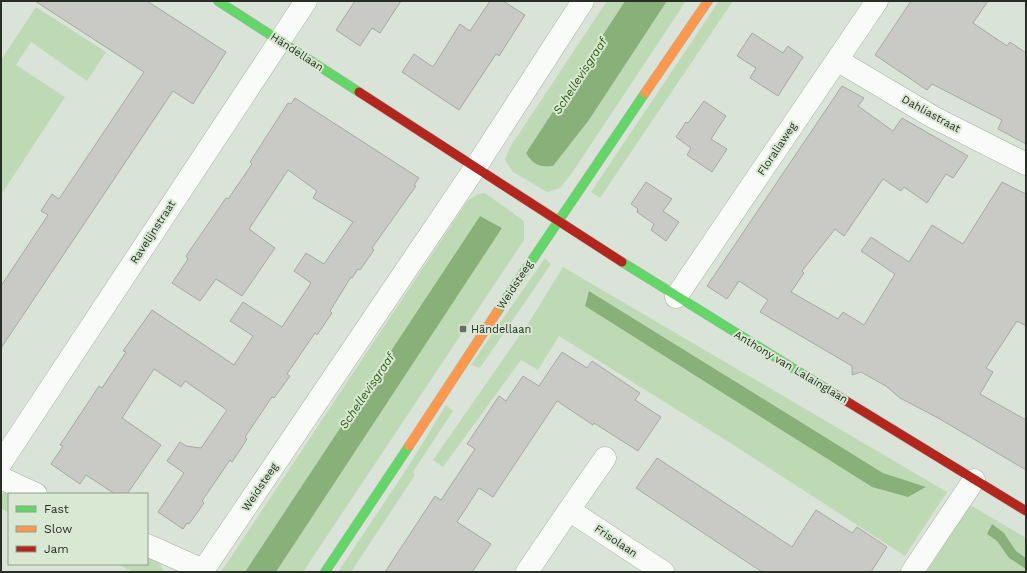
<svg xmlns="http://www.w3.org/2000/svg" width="1027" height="573" font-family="'Work Sans',sans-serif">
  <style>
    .green { fill: #bedab4; fill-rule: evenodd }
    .water { fill: #89b078 }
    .building { fill: #c9c9c6; stroke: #a8a8a5 }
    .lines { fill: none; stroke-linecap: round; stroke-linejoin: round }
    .street-casing { stroke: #aab1a8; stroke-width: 23 }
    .fast-casing { stroke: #aab1a8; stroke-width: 10 }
    .slow-casing { stroke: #aab1a8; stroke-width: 10 }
    .jam-casing { stroke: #aab1a8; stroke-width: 10 }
    .street { stroke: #f9fbf9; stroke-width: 22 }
    .fast { stroke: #63d668; stroke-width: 9 }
    .slow { stroke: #ff974d; stroke-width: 9 }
    .jam { stroke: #b3261e; stroke-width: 9 }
    .poi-dot { fill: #666d64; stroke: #d8e8d2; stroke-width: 1.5 }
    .labels { text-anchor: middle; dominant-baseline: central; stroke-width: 4; stroke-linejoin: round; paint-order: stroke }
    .street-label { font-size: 11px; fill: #282e26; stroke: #d8e8d2 }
    .poi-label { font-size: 11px; fill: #282e26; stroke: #d8e8d2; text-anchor: start }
    .water-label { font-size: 12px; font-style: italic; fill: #2c5d11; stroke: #d8e8d2 }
  </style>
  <rect width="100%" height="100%" fill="#dae3d7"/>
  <path class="green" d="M607,1H625L526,153C532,164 540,168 553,166L589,120L667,1H686L572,173L560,188L547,192L513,172L505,160L510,147Z
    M719,1H733L600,198L591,192Z
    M36,7L106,52L87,81L31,42L16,65L65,97L1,195V60Z
    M485,193L524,221V240L303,572H276L502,228L480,216L245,572H221L468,200L478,194Z
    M545,258L551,264L480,368L471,365Z
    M563,267L947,492L905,556L735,446L559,336L538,370L521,360L443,467L433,460L531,319ZM589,291L883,473L925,488L908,497L872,487L585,306Z
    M446,405L453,411L413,472L415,475L351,572H338L408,467Z
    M5,491L13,494H9V512L1,509V495Z
    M970,505L1026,538V558L1016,551L1004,533L997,541L1009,558L1026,569V572H926Z
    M147,556L159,562L164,572H133L118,564H147Z"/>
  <path class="water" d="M625,1H667L589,120L553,166C540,168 532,164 526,153Z
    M480,216L502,228L276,572H245Z
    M589,291L883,473L926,487L908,497L872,487L585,306Z
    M992,524L1004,533L1016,551L1026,558V569L1009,558L997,541L987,534Z"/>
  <path class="building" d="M35,1H147L226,52L193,104L173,91L1,348V286L48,215L41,211L52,194L59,199L144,72Z
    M355,1H401L380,33L372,28L360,46L336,30Z
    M490,1H503L525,15L499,56L496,54L459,110L402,72L414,54L433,67L460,24L470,31Z
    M911,1H988L973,23L1007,46L1010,42L1026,53V144L998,129L1002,120L932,84L927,90L875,55Z
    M752,33L783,53L788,46L803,57L778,96L750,78L756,68L737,56Z
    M842,86L864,98L858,106L893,131L902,118L968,156L953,178L946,174L927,203L904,187L901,191L883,179L844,236L835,229L802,271L804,273L791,292L838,319L843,312L864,325L895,274L861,251L871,237L909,262L932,225L963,244L1002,182L1026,194V326L1017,321L986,368L993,372L980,394L1026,420V470L940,419L900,398L886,386L861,372L852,375V366L760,312L768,300L739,281L727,299L707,286Z
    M295,98L419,178L414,185L416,186L372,248L374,250L360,270L358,269L352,278L351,277L330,311L332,313L317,335L315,333L287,374L290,376L274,398L272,397L245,437L247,439L240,450L232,462L230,460L202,501L204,503L197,513L189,524L187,523L183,529L158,512L184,473L167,461L180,442L186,446L201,448L227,410L185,381L181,387L154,369L122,418L161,445L127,494H115L86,475L80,484L51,464L63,446L60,445L99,386L102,388L126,352L123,351L152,310L234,365L253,336L230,321L243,302L282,327L311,283L294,271L306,253L324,264L353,222L313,198L317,191L288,170L249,229L275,248L242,296L216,279L200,301L172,283L188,259L186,256L226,198L228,199L248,170L252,164L250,162L288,103L291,104Z
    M704,101L726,116L711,139L727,149L712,172L687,155L691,148L676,137L686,122L688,123Z
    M646,182L672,199L663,211L679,222L666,241L651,230L654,224L637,212L638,209L631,204Z
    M562,352L587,368L592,361L640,393L635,400L661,417L638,451L594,423L593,425L557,401L493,497L479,488L457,522L491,544L472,572H385L435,496L441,500L475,449L467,444L499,396L506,401L523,376L539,386Z
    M657,458L792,547L816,510L852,533L857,527L887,547L871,572H762L636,488Z"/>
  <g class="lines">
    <defs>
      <path id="street" d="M837,60L933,117L1026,164
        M676,297L877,1
        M1,463L306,1
        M1,478L36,494
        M569,510L605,458
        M147,545L203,570
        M202,572L475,168L583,1
        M527,572L569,510L663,572
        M912,572L974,480"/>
      <path id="fast" d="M218,1L359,92
        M622,262L825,388
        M497,312L645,93
        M325,572L409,446"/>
      <path id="slow" d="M645,93L708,1
        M409,446L497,312"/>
      <path id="jam" d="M359,92L622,262
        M825,388L1026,511"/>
    </defs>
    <use href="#street" class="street-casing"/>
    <use href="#fast" class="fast-casing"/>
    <use href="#slow" class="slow-casing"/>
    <use href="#jam" class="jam-casing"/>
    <use href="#street" class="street"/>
    <use href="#fast" class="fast"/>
    <use href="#slow" class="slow"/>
    <use href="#jam" class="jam"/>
  </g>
  <rect class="poi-dot" x="459" y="325" width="8" height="8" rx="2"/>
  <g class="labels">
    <g class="street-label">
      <text transform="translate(297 52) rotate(33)">Händellaan</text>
      <text transform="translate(931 114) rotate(29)">Dahliastraat</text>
      <text transform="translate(777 149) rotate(-56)">Floraliaweg</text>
      <text transform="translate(153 232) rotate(-57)">Ravelijnstraat</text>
      <text transform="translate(515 285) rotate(-57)">Weidsteeg</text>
      <text transform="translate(791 367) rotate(31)">Anthony van Lalainglaan</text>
      <text transform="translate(260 487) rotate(-56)">Weidsteeg</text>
      <text transform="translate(616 541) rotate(34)">Frisolaan</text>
    </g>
    <g class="poi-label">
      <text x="471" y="329">Händellaan</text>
    </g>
    <g class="water-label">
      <text transform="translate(580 76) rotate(-57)">Schellevisgraaf</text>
      <text transform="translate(367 391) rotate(-56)">Schellevisgraaf</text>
    </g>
  </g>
  <rect width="1027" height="573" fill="none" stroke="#282e26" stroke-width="4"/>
  <rect x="8" y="493" width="140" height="72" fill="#d8e8d2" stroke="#929e8d"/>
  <rect x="16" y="506" width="20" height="6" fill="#63d668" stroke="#929e8d"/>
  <text x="44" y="513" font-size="12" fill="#282e26">Fast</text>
  <rect x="16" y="526" width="20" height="6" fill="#ff974d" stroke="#929e8d"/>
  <text x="44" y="533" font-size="12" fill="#282e26">Slow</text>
  <rect x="16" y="546" width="20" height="6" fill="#b3261e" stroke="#929e8d"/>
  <text x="44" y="553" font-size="12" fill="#282e26">Jam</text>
</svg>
